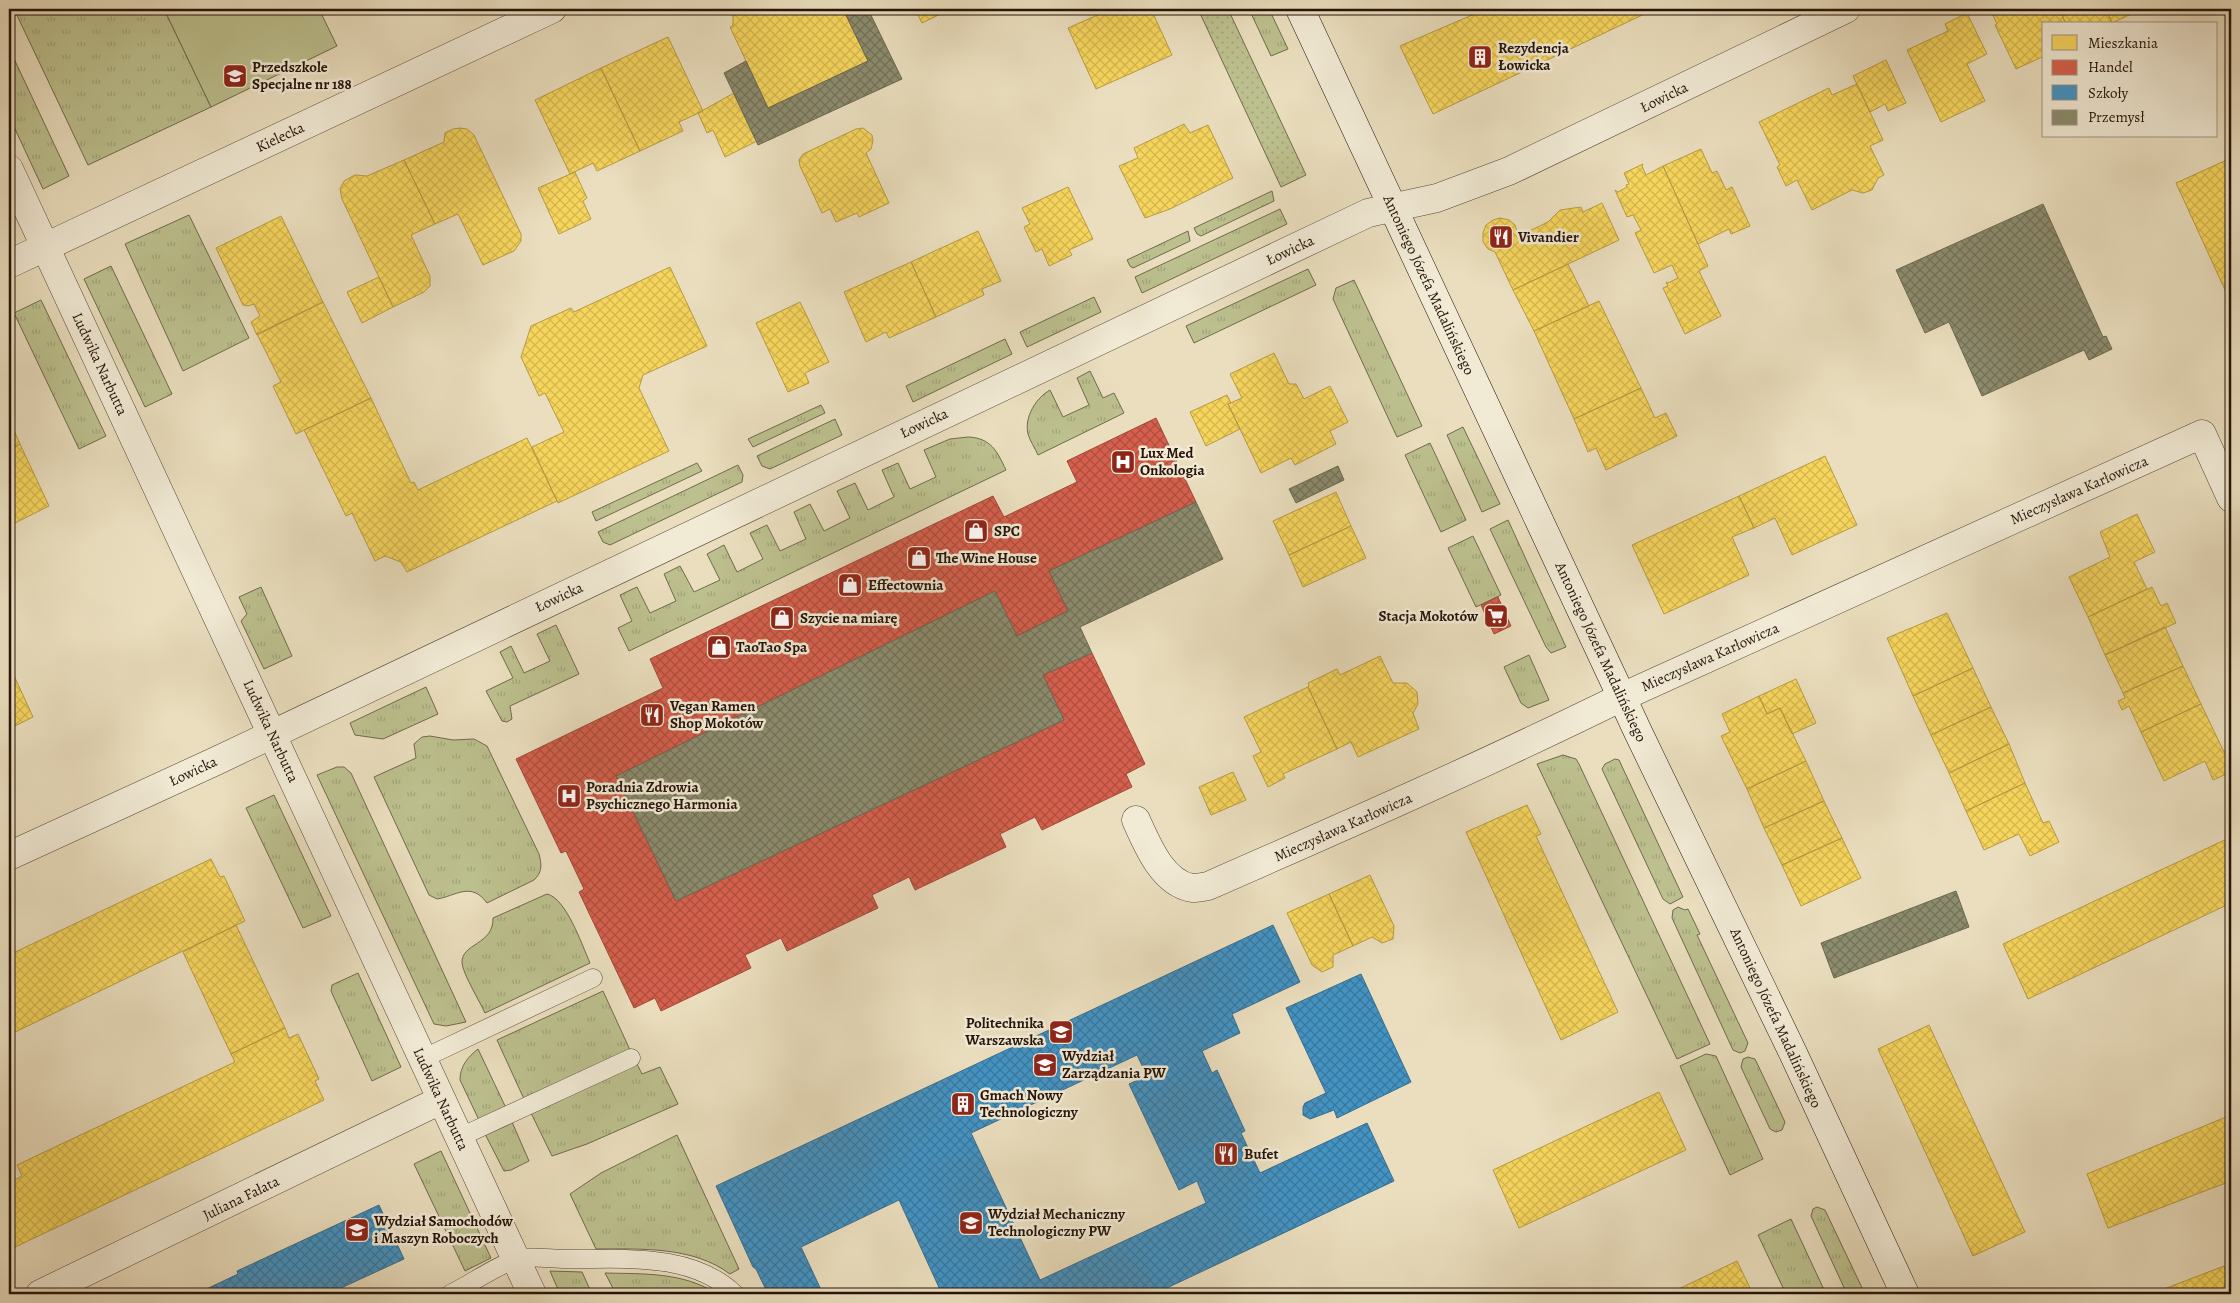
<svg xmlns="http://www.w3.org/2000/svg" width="2240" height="1303" font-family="Alegreya,serif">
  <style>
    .grass { fill: url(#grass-tufts); stroke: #706a4c }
    .park { fill: #bcc08e; stroke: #706a4c }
    .garden { fill: url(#garden-dots); stroke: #706a4c }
    .homes { fill: url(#homes-cross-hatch); stroke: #b79b43 }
    .shops { fill: url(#shops-cross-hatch); stroke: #a14939 }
    .schools { fill: url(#schools-cross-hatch); stroke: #3a6d8c; fill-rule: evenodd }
    .industry { fill: url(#industry-cross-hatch); stroke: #6d6850 }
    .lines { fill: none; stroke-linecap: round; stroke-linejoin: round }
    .lane-casing { stroke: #564637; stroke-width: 19 }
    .street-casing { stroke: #564637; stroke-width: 29 }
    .secondary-casing { stroke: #25130a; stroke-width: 29 }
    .lane { stroke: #f1ead5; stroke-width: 18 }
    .street { stroke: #f1ead5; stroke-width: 28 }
    .secondary { stroke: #f1ead5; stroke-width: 28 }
    .labels { text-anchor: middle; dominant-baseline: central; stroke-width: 5; stroke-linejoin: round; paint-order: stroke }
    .poi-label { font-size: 15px; font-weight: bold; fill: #25130a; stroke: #f1ead5; text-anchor: start }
    .street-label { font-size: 15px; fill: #25130a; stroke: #f1ead5 }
  </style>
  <defs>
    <pattern id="grass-tufts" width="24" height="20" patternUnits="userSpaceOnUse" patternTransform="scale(1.25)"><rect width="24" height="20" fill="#bcc08e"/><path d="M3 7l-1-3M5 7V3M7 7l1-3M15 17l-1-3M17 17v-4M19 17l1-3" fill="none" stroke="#a1a479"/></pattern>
    <pattern id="garden-dots" width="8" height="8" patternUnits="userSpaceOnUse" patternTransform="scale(1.25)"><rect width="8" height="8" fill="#bcc08e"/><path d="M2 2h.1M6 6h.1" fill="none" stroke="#a1a479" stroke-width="1.8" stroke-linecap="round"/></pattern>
    <pattern id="homes-cross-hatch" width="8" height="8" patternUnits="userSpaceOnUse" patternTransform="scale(1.25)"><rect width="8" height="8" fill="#f6d55c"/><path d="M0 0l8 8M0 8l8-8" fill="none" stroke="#d3b64f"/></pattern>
    <pattern id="shops-cross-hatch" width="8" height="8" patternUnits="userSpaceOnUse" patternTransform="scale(1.25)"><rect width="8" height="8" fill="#d6604d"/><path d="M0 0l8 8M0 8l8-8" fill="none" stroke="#ad4e3e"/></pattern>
    <pattern id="schools-cross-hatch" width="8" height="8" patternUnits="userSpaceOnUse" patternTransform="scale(1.25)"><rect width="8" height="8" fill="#4393c3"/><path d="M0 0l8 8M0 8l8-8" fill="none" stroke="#38779d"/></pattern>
    <pattern id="industry-cross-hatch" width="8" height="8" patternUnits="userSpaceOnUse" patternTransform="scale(1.25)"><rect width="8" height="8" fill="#8c8c6e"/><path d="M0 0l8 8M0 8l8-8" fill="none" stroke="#727159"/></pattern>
  </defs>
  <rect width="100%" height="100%" fill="#eadebe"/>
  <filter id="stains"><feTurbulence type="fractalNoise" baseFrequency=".004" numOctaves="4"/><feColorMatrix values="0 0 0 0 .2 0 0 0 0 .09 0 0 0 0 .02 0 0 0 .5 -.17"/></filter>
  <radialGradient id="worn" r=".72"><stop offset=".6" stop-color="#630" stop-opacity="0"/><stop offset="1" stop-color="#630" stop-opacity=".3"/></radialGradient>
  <path class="grass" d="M14,9H164L211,107L88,165Z
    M1249,9H1269L1288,49L1271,56Z
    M9,48L69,176L43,189L9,116Z
    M1272,191L1274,201L1201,236L1197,234L1194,228Z
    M1280,209L1287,224L1142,293L1135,277Z
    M189,215L249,338L183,371L125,244Z
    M1188,231L1190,241L1133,268L1130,266L1127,260Z
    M111,266L172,394L145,407L84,279Z
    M1308,269L1316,285L1194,343L1186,326Z
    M1354,280L1422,426L1397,437L1333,299L1336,288Z
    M1094,297L1101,312L1027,347L1020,332Z
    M41,300L106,436L79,449L14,313Z
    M1005,339L1012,354L913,402L906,386Z
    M1090,371L1103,398L1114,393L1124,413L1038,455C1035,448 1030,441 1028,434C1024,417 1036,398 1050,390L1063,417L1089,405L1077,378Z
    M821,405L825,413L753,447L748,439Z
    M835,419L842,435L770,469L762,466L757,456Z
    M1463,427L1500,504L1482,512L1447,435Z
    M968,437C991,438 997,451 1006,470L629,651L618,628L632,621L620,595L637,587L650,613L676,601L664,574L680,566L694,592L720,580L707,554L724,545L737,572L763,559L750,533L767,525L780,551L806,539L794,512L810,504L824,531L850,518L837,491L855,483L868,510L894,497L882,470L898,463L910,489L936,477L924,450L950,439Z
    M1430,443L1466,520L1441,532L1405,455Z
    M697,463L702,471L596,521L592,512Z
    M738,465L743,475L742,482L610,545L603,542L598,532Z
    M1508,520L1566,647L1551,653L1546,647L1490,529Z
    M1473,536L1501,595L1476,607L1448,548Z
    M261,587L292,656L264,669L241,621L247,614L239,597Z
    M556,625L579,674L510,706L512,719L507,722L502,721L486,691L513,678L500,652L511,646L524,673L550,661L537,634Z
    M1529,655L1549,700L1528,708L1521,703L1504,667Z
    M426,687L438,714L383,739L355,735L350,723Z
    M430,736L453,740L474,739L487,746L539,854C542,865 542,873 534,880L487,903C471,881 456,896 437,899L429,895L374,777L416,758L414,744L422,737Z
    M1563,755L1576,759L1579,764L1710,1044L1677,1059L1537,764Z
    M1615,759L1619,760L1683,897L1670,904L1663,899L1602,769L1605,764Z
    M337,767H344L351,773L466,1022L446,1026L434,1024L317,775Z
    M274,795L331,916L303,928L246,808Z
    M547,894C566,898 582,945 590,963L485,1013C480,1002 463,974 462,963C461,943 494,945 493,918Z
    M1678,907L1685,910L1688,909L1700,934L1697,935L1748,1043L1745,1051L1740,1053L1733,1050L1672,918L1673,910Z
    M358,973L401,1067L372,1081L331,991L332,985Z
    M603,991L630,1050L524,1099L497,1040Z
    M478,1049L506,1108L479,1120L460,1080C460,1066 468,1057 478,1049Z
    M1706,1054L1716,1056L1763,1159L1730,1175L1680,1066Z
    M1748,1057L1755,1059L1785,1122L1782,1130L1776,1132L1770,1129L1741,1067L1743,1059Z
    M637,1064L642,1074L660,1067L678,1104L587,1144L552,1156L531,1113Z
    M512,1122L529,1161L511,1170L504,1171L485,1134Z
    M677,1135L739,1269L730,1274C692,1246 641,1249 596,1249L570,1194L601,1173Z
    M441,1151L491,1258L465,1271L414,1164Z
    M1817,1207L1825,1210L1865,1294H1847L1811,1216L1813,1209Z
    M1791,1219L1826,1294H1786L1758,1235Z
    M550,1271L582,1272L592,1294H560Z
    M605,1273C644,1274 684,1272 717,1294H616Z"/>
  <path class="park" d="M164,9H319L337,46L211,107Z"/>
  <path class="garden" d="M1198,9H1228L1306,175L1281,187Z"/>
  <path class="homes" d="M738,9H843L868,61L768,108L730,27L733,26V15Z
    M915,9H951L922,23Z
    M1111,9H1151L1172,55L1096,89L1068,28Z
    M1486,9H1655L1433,114L1400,46Z
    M1994,9H2059L2066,24H2044V56L2016,69L1995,25L1997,24L1991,11Z
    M2059,9H2106L2112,23L2066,24Z
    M2106,9H2142L2112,23Z
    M1967,13L1987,54L1967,64L1985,101L1941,122L1907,50L1948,31L1945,24Z
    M668,37L703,111L679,122L683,131L640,151L601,68Z
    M1886,60L1906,103L1888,111L1885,104L1870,112L1853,76Z
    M601,68L640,151L597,171L593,163L570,174L535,100Z
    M1857,84L1883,140L1870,146L1884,175L1878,178L1872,190L1863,193L1852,190L1812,210L1797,180L1786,186L1777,167L1780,165L1759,122L1829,88L1832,95Z
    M734,93L757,141L725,157L713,130L707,133L698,113Z
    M1184,124L1190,133L1208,125L1233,178L1170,209L1145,218L1119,166L1138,158L1134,148Z
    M460,128L467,129L474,135L521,234V241L514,251L483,265L458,214L435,224L404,160L444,142L445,133L453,129Z
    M863,128L872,135L873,141L871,149L866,153L889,203L859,217L857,213L836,222L830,209L822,213L800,166L799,160L803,154L856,129Z
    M1701,149L1712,173L1717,171L1726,190L1732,187L1750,226L1731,234L1729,229L1698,244L1663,166Z
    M2231,158V303L2176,183Z
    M404,160L435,224L411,235L430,276V286L424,292L393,307L342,199L340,189L344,181L355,175L367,176Z
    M1643,164L1642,166L1646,175L1663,166L1708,266L1699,271L1721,316L1685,334L1663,288L1668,286L1666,282L1668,283L1678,278L1672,265L1654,273L1635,233L1641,230L1633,215L1627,217L1615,190L1618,192L1627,187L1626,185L1629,184L1624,173Z
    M575,172L587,198L583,201L591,219L559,234L538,188Z
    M1068,187L1093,239L1069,250L1072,255L1049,266L1042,249L1036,252L1024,227L1030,224L1022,208Z
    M1602,203L1619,240L1513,290L1495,252L1488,249L1483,242V233L1486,225L1493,220L1500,218L1509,220L1515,225L1519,236L1548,222L1560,210L1581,207L1583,212Z
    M281,216L323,302L257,335L251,322L260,316L254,304L248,306L243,305L216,248Z
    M978,231L1001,281L982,289L984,295L936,317L911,262Z
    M911,262L936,317L889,338L886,332L866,342L844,292Z
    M1568,264L1589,306L1534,331L1513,290Z
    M670,267L707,346L643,375L639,388L669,451L558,503L532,447L564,432L545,393L539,396L521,357L531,326L571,308L574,312Z
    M379,277L393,307L362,323L347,292Z
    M1599,301L1641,388L1574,419L1534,331Z
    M323,302L371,398L296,434L273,386L281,382L257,334Z
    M800,302L829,362L805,373L809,383L788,392L756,323Z
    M1274,353L1289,384H1296L1304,399L1330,386L1348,422L1330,431L1336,444L1295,465L1291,458L1261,473L1228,404L1242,398L1230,374Z
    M1641,388L1655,418L1666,413L1677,436L1606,470L1596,448L1588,452L1574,419Z
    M1227,395L1231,403L1228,404L1240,429L1206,446L1190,412Z
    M371,398L411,483L414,482L418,490L527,438L557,501L407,572L401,562L385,556L375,561L352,513L346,516L304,430Z
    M9,419L20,444L9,450Z
    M20,444L49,506L9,526V450Z
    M1825,456L1857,525L1792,555L1775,518L1754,528L1739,496Z
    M1336,492L1351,526L1289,555L1273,521Z
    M1739,496L1754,528L1732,537L1749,575L1664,614L1632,545Z
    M2137,514L2155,552L2134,562L2147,589L2088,617L2069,577L2110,557L2100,532Z
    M1351,526L1366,558L1303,587L1289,555Z
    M2152,587L2161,606L2167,603L2176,623L2105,655L2088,617Z
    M1947,613L1973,668L1913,696L1887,638Z
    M2165,627L2183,666L2123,693L2105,655Z
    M1380,656L1393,683H1407L1417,692L1418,704L1413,713L1419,729L1358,757L1351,742L1337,749L1308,687L1309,686L1308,683L1337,669L1340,675Z
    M2183,666L2201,704L2141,732L2129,706L2122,710L2118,701L2125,698L2123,693Z
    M1973,668L1991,707L1931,735L1913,696Z
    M11,669L33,717L9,729V670Z
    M1796,679L1816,723L1792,734L1780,708L1767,714L1759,696Z
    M1308,687L1337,749L1283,774L1285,778L1268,787L1253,756L1261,752L1244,717Z
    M1759,696L1767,714L1780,708L1806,761L1747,789L1721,736L1730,732L1722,714Z
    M2201,704L2224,752L2231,749V772L2213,780L2205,761L2164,781L2141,732Z
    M1991,707L2009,744L1949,773L1931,735Z
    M2009,744L2025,783L1966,811L1949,773Z
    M1806,761L1824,801L1764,828L1747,789Z
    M1233,772L1246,800L1211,815L1199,787Z
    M2025,783L2043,823L2049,821L2059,842L2030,856L2019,834L1984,850L1966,811Z
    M1824,801L1842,838L1782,865L1764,828Z
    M1527,805L1541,834L1536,836L1618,1012L1561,1040L1466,832Z
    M2231,837V903L2028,999L2003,944Z
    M1842,838L1861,878L1801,906L1782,865Z
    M211,859L220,877L224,876L245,921L9,1035V955Z
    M1370,875L1394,926L1393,939L1382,943L1372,937L1353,946L1329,894Z
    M1329,894L1353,946L1333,955V967L1322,972L1312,965L1287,913Z
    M236,925L285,1028L231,1054L183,952Z
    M1929,1025L2025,1232L1973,1256L1878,1049Z
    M285,1028L289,1038L298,1034L319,1079L315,1081L324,1100L9,1250V1183L22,1176L17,1165L235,1062L231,1054Z
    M1659,1092L1686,1150L1519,1228L1493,1170Z
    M2231,1115V1181L2108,1228L2087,1174Z
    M1737,1261L1753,1294H1668Z
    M2224,1266L2231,1285V1294H2151Z"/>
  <path class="shops" d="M1156,418L1196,502L1049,571L1068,611L1017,636L995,591L616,776L676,901L1064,720L1043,675L1092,653L1145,764L1126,774L1132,787L1042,830L1035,817L1000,834L1006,847L915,890L909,877L872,895L878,908L787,951L781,938L745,955L751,968L661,1011L655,998L634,1008L579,892L584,889L566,851L561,853L516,759L663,688L650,659L993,496L1004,517L1077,482L1067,461Z
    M1498,597L1511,626L1494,634L1481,605Z"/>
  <path class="schools" d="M1273,925L1300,982L1232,1014L1240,1033L1202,1051L1212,1073L1217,1070L1245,1131L1241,1133L1260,1173L1367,1123L1394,1181L1154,1294H942L899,1200L801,1247L823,1294H768L756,1269L753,1267L716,1186ZM1137,1055L1147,1076L1129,1084L1179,1190L1197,1181L1206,1203L1040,1280L971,1133Z
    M1361,974L1411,1082L1337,1118L1334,1110L1310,1119L1303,1115V1107L1305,1103L1326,1093L1286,1008Z
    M379,1205L404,1259L328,1294H196L238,1274L237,1271Z"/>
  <path class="industry" d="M843,9H868L902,79L758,145L724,73L746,61L768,108L868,61Z
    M2043,204L2103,337L2106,336L2112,349L2089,360L2084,350L1982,396L1949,322L1925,333L1896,270Z
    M1338,466L1344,480L1296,503L1289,489Z
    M1196,502L1223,559L1080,627L1092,653L1043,675L1064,720L676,901L616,776L995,591L1017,636L1068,611L1049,571Z
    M1956,891L1969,927L1834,978L1821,943Z"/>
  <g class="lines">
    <defs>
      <path id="lane" d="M422,1059L593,978
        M458,1138L631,1058
        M450,1294C471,1284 492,1268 514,1260C525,1255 551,1259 564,1259C621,1260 690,1251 735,1294"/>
      <path id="street" d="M9,169L532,1294
        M9,264L552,9
        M1136,820C1147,844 1162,883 1192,888C1197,888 1203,887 1208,886C1347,825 1486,764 1622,697L2202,434L2231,498
        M9,856L216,761L1368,213L1437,198L1509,171L1846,9
        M40,1294L441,1100"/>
      <path id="secondary" d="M1300,9L1639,734L1793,1053L1905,1294"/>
    </defs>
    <use href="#lane" class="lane-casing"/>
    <use href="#street" class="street-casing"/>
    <use href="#secondary" class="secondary-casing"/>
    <use href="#lane" class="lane"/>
    <use href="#street" class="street"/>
    <use href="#secondary" class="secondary"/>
  </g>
  <defs>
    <symbol id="building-square" viewBox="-11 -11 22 22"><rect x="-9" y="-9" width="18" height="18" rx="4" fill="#8f2418" stroke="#f1ead5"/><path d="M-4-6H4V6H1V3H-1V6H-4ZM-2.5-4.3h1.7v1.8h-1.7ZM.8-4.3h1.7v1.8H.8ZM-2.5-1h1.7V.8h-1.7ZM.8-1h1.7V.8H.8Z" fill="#fff"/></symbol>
    <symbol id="school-square" viewBox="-11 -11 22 22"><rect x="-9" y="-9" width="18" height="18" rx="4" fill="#8f2418" stroke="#f1ead5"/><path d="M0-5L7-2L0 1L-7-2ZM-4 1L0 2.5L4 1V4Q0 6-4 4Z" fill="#fff"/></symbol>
    <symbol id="restaurant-square" viewBox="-11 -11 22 22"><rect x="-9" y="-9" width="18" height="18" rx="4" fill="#8f2418" stroke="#f1ead5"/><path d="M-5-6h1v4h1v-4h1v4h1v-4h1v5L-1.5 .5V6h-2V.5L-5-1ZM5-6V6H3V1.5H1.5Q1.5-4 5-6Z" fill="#fff"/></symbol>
    <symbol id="hospital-square" viewBox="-11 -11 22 22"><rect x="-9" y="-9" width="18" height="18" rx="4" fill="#8f2418" stroke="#f1ead5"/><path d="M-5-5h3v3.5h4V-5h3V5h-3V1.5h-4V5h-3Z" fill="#fff"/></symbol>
    <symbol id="shop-square" viewBox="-11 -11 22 22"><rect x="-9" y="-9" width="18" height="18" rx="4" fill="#8f2418" stroke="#f1ead5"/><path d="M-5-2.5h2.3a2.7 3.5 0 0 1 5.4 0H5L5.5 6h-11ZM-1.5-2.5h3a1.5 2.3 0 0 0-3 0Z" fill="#fff"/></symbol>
    <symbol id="supermarket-square" viewBox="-11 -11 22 22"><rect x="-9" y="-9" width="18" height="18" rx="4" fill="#8f2418" stroke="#f1ead5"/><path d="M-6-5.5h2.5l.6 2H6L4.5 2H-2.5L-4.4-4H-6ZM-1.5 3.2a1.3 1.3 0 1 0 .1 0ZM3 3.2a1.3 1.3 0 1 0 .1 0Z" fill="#fff"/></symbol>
    <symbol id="university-square" viewBox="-11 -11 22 22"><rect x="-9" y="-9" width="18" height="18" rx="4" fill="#8f2418" stroke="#f1ead5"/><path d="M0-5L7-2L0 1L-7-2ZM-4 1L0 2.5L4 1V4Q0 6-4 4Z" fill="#fff"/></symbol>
  </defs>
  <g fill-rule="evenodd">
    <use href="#building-square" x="1466" y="43" width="28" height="28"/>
    <use href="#school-square" x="221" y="62" width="28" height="28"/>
    <use href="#restaurant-square" x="1487" y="223" width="28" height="28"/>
    <use href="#hospital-square" x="1109" y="448" width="28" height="28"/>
    <use href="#shop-square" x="962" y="517" width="28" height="28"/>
    <use href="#shop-square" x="905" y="544" width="28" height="28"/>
    <use href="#shop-square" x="836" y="571" width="28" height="28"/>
    <use href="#supermarket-square" x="1482" y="602" width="28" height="28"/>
    <use href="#shop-square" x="768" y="604" width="28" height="28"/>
    <use href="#shop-square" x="705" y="633" width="28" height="28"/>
    <use href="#restaurant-square" x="638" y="701" width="28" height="28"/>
    <use href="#hospital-square" x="555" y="782" width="28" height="28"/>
    <use href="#university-square" x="1047" y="1018" width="28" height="28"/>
    <use href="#university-square" x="1031" y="1051" width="28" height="28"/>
    <use href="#building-square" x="949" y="1090" width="28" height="28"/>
    <use href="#restaurant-square" x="1212" y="1140" width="28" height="28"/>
    <use href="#university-square" x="957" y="1209" width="28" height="28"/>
    <use href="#university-square" x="343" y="1216" width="28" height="28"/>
  </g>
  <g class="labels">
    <g class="poi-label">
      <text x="1498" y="48">Rezydencja<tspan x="1498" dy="17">Łowicka</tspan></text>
      <text x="252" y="67">Przedszkole<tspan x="252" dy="17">Specjalne nr 188</tspan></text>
      <text x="1518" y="237">Vivandier</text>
      <text x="1140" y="453">Lux Med<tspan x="1140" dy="17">Onkologia</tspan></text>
      <text x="994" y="531">SPC</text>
      <text x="936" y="558">The Wine House</text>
      <text x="868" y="585">Effectownia</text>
      <text x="1478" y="616" text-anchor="end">Stacja Mokotów</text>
      <text x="800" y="618">Szycie na miarę</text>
      <text x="736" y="647">TaoTao Spa</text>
      <text x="670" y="706">Vegan Ramen<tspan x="670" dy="17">Shop Mokotów</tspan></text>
      <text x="586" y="787">Poradnia Zdrowia<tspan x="586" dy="17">Psychicznego Harmonia</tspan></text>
      <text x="1044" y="1023" text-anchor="end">Politechnika<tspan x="1044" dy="17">Warszawska</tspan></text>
      <text x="1062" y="1056">Wydział<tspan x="1062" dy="17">Zarządzania PW</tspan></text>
      <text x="980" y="1095">Gmach Nowy<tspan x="980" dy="17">Technologiczny</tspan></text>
      <text x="1244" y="1154">Bufet</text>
      <text x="988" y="1214">Wydział Mechaniczny<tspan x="988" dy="17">Technologiczny PW</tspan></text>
      <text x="374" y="1221">Wydział Samochodów<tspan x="374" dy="17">i Maszyn Roboczych</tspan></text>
    </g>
    <g class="street-label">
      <text transform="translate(1664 97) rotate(-26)">Łowicka</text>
      <text transform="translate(280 137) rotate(-25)">Kielecka</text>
      <text transform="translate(1290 250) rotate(-25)">Łowicka</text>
      <text transform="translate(1429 285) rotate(65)">Antoniego Józefa Madalińskiego</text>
      <text transform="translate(100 364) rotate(65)">Ludwika Narbutta</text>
      <text transform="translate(924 423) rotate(-25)">Łowicka</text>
      <text transform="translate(2079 490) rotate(-24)">Mieczysława Karłowicza</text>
      <text transform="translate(559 597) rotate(-25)">Łowicka</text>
      <text transform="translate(1601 652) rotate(65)">Antoniego Józefa Madalińskiego</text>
      <text transform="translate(1710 657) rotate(-24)">Mieczysława Karłowicza</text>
      <text transform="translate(271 731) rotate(65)">Ludwika Narbutta</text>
      <text transform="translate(193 771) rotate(-25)">Łowicka</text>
      <text transform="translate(1343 827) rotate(-24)">Mieczysława Karłowicza</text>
      <text transform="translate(1776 1018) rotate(65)">Antoniego Józefa Madalińskiego</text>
      <text transform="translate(441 1099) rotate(65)">Ludwika Narbutta</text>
      <text transform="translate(241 1198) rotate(-26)">Juliana Fałata</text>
    </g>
  </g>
  <rect width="2240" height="1303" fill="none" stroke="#eadebe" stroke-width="30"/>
  <rect x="10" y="10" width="2220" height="1283" fill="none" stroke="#25130a" stroke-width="2.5"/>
  <rect x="15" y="15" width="2210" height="1273" fill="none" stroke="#25130a"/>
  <rect x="2042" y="22" width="175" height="115" fill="#f1ead5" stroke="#9f9484"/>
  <rect x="2052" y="35" width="25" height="15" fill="#f6d55c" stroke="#9f9484"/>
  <text x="2088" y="48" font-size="15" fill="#25130a">Mieszkania</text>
  <rect x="2052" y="60" width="25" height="15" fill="#d6604d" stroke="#9f9484"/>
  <text x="2088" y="72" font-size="15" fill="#25130a">Handel</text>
  <rect x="2052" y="85" width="25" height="15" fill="#4393c3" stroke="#9f9484"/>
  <text x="2088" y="98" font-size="15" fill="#25130a">Szkoły</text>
  <rect x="2052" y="110" width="25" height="15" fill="#8c8c6e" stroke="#9f9484"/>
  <text x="2088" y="122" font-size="15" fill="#25130a">Przemysł</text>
  <rect width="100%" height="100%" filter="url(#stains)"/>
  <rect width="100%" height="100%" fill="url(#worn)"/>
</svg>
